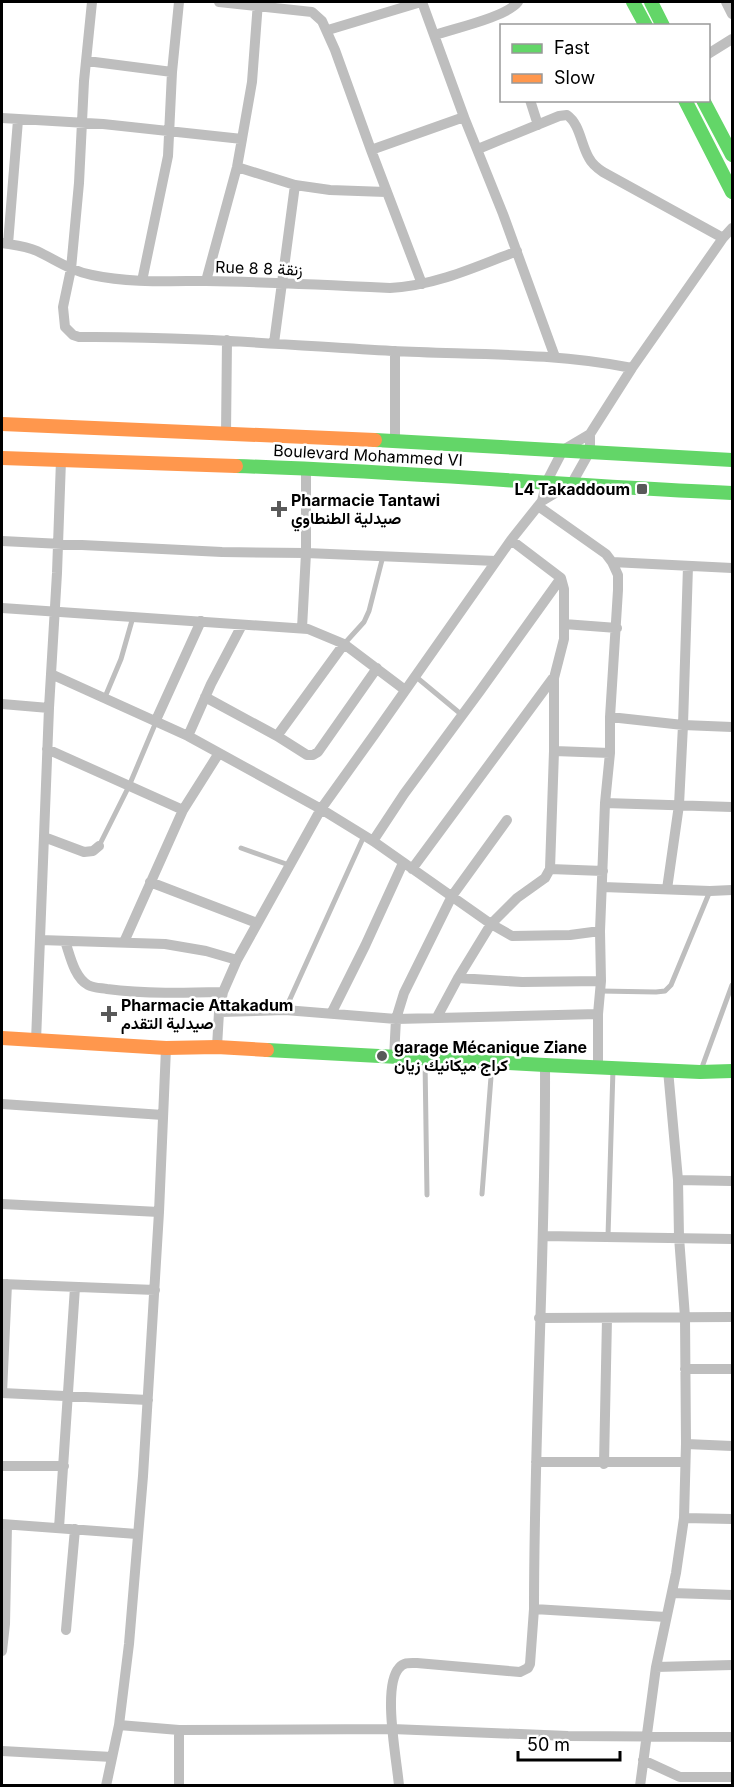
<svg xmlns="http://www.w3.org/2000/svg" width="734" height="1787" font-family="Inter,Vazirmatn,sans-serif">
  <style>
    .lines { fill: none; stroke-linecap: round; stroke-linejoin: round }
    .lane { stroke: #bebebe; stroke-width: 5 }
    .street { stroke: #bebebe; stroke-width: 10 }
    .fast { stroke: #63d668; stroke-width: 14 }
    .slow { stroke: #ff974d; stroke-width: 14 }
    .poi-dot { fill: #595959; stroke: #fff; stroke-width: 2 }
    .labels { text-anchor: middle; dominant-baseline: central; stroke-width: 5; stroke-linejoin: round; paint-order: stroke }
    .street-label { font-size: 16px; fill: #000; stroke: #fff }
    .poi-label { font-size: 16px; font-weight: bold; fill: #000; stroke: #fff; text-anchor: start }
  </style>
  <rect width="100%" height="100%" fill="#fff"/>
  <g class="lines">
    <path class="lane" d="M345,643L364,622L369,611L383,556
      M415,676L462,715
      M105,697L121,659L133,617
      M99,846L129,786L156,722
      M241,848L289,865
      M600,991L656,992L665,991L671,985L710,891
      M285,1010L364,836
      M425,1060L427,1195
      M701,1070L732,985
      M482,1194L492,1064
      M608,1236L613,1069"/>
    <path class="street" d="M92,2L84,81L79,183L71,269L63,307L65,327L73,335L79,337C184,336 288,345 392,351C472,355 552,352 632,368
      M219,2L312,12L322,21L335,50L371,150L422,284
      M422,2L464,117L503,214L555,357
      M726,2L732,14
      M328,30L421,2
      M435,35C456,28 506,17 518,2
      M708,54L732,39
      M87,61L172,72
      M530,100L538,125
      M2,118L103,124L242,139L252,82L258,2
      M478,149L559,116L567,115C580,124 581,145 589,158C592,164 597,168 603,172L723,238
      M371,150L464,117
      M237,167L295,185L330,190L386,192
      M2,243C14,245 26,246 37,251C56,260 71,271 92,275C129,283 168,281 206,281C267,282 329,285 390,288C434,286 476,267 517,251
      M8,244L18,120
      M142,281L168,156L172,72L179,2
      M206,281L237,167L242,139
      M274,343L295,185
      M226,434L227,340
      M395,440V351
      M542,501L547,481L563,450L590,434L632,368L723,238L732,228
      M538,506L606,554L612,562L618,575V590L610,717V753L605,803L600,931L601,981L598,1014V1066
      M2,541L222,552L306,553L496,561
      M612,562L732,568
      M2,608L308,629L344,644L405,690
      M564,624L617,628
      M302,628L306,553V467
      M51,674L188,736L321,809L373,841L491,924L512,936L570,935L600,931
      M205,697L277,736L307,755H313L318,752L377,668
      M2,704L49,708
      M610,717L683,725L732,727
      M156,720L201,621
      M188,736L211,684L242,625
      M277,736L344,644
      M47,749L183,810
      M554,751L610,753
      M605,803L732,807
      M44,837L84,852L93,851L99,846
      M373,841L404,794L480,691L561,578
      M412,869L553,678
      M550,869L603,871
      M150,882L257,923
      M603,887L710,891L732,890
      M667,889L679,805L683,725L688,566
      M40,940L165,944L206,951L237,960
      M65,941C70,955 74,977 88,985C93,988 101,988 107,989C145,994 185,993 223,992
      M124,942L183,810L219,753
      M458,978L522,982L601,981
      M219,1012L285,1010L396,1019L598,1014
      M332,1012L365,946L403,863
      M437,1017L458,978L491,924L517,898L545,878L550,869L554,751V678L564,639V589L561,578L511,540
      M36,1041L49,708L57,573L61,460
      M217,1047L219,1012L223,992L237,960L321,809L374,735L511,540L542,501L572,483L590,451V434
      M394,1057L396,1019L404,993L452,896L507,820
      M545,1065C546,1246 534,1427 534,1609L666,1617
      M2,1104L163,1115
      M678,1180L732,1181
      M2,1204L159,1212L166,1048
      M543,1236L732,1239
      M2,1284L155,1290
      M7,1284L2,1393L148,1400
      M539,1318L732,1317
      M685,1369H732
      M686,1444L732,1446
      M536,1462H684
      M604,1464L607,1318
      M2,1466H64
      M684,1518L732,1519
      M2,1524L137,1534
      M59,1528L75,1287
      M672,1593L732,1595
      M66,1630L75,1529
      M2,1651L5,1624L7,1525
      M656,1667L732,1665
      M119,1725L179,1730L392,1729L568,1736L732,1737
      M2,1751L112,1757
      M643,1760L680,1777H732
      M106,1786L119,1725L129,1644L143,1476L159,1212
      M179,1786V1730
      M399,1786C397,1760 382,1687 399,1668C404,1662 410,1663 417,1663L520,1672L528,1668L530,1664L534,1609
      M640,1786L656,1667L676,1573L684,1518L686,1444L685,1317L679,1237L678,1180L668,1070"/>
    <path class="fast" d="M633,2L646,26
      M651,2L663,26
      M685,100L732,192
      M703,100L732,155
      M375,440L732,460
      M236,466C402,471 567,486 732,493
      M267,1050L545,1065L700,1072L732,1071"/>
    <path class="slow" d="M2,424L375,440
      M2,458L236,466
      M2,1038L166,1048L217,1047L267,1050"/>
  </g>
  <g class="poi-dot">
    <rect x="636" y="483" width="12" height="12" rx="3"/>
    <path d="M276 500h6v6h6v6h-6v6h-6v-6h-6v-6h6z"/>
    <path d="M106 1005h6v6h6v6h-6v6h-6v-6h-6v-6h6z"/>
    <circle cx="382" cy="1056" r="6"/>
  </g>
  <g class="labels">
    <g class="street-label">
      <text transform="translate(259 268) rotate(2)">Rue 8 8 زنقة</text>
      <text transform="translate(368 455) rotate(3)">Boulevard Mohammed VI</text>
    </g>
    <g class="poi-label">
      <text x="630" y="489" text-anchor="end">L4 Takaddoum</text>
      <text x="291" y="500">Pharmacie Tantawi<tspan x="291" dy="18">صيدلية الطنطاوي</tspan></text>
      <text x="121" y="1005">Pharmacie Attakadum<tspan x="121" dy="18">صيدلية التقدم</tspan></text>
      <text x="394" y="1047">garage Mécanique Ziane<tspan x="394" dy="18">كراج ميكانيك زيان</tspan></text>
    </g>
  </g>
  <rect width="734" height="1787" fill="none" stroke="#000000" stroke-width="6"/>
  <rect x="500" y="24" width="210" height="78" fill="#ffffff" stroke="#999999" stroke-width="1.5"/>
  <rect x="512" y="44" width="30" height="9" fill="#63d668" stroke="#999999" stroke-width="1.5"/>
  <text x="554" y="54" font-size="18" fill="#000000">Fast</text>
  <rect x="512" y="74" width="30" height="9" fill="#ff974d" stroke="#999999" stroke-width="1.5"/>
  <text x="554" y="84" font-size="18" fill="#000000">Slow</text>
  <path d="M518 1751v9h102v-9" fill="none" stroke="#000000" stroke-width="3"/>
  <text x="527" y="1751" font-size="18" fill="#000000" stroke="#ffffff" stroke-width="4.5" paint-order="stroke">50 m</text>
</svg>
